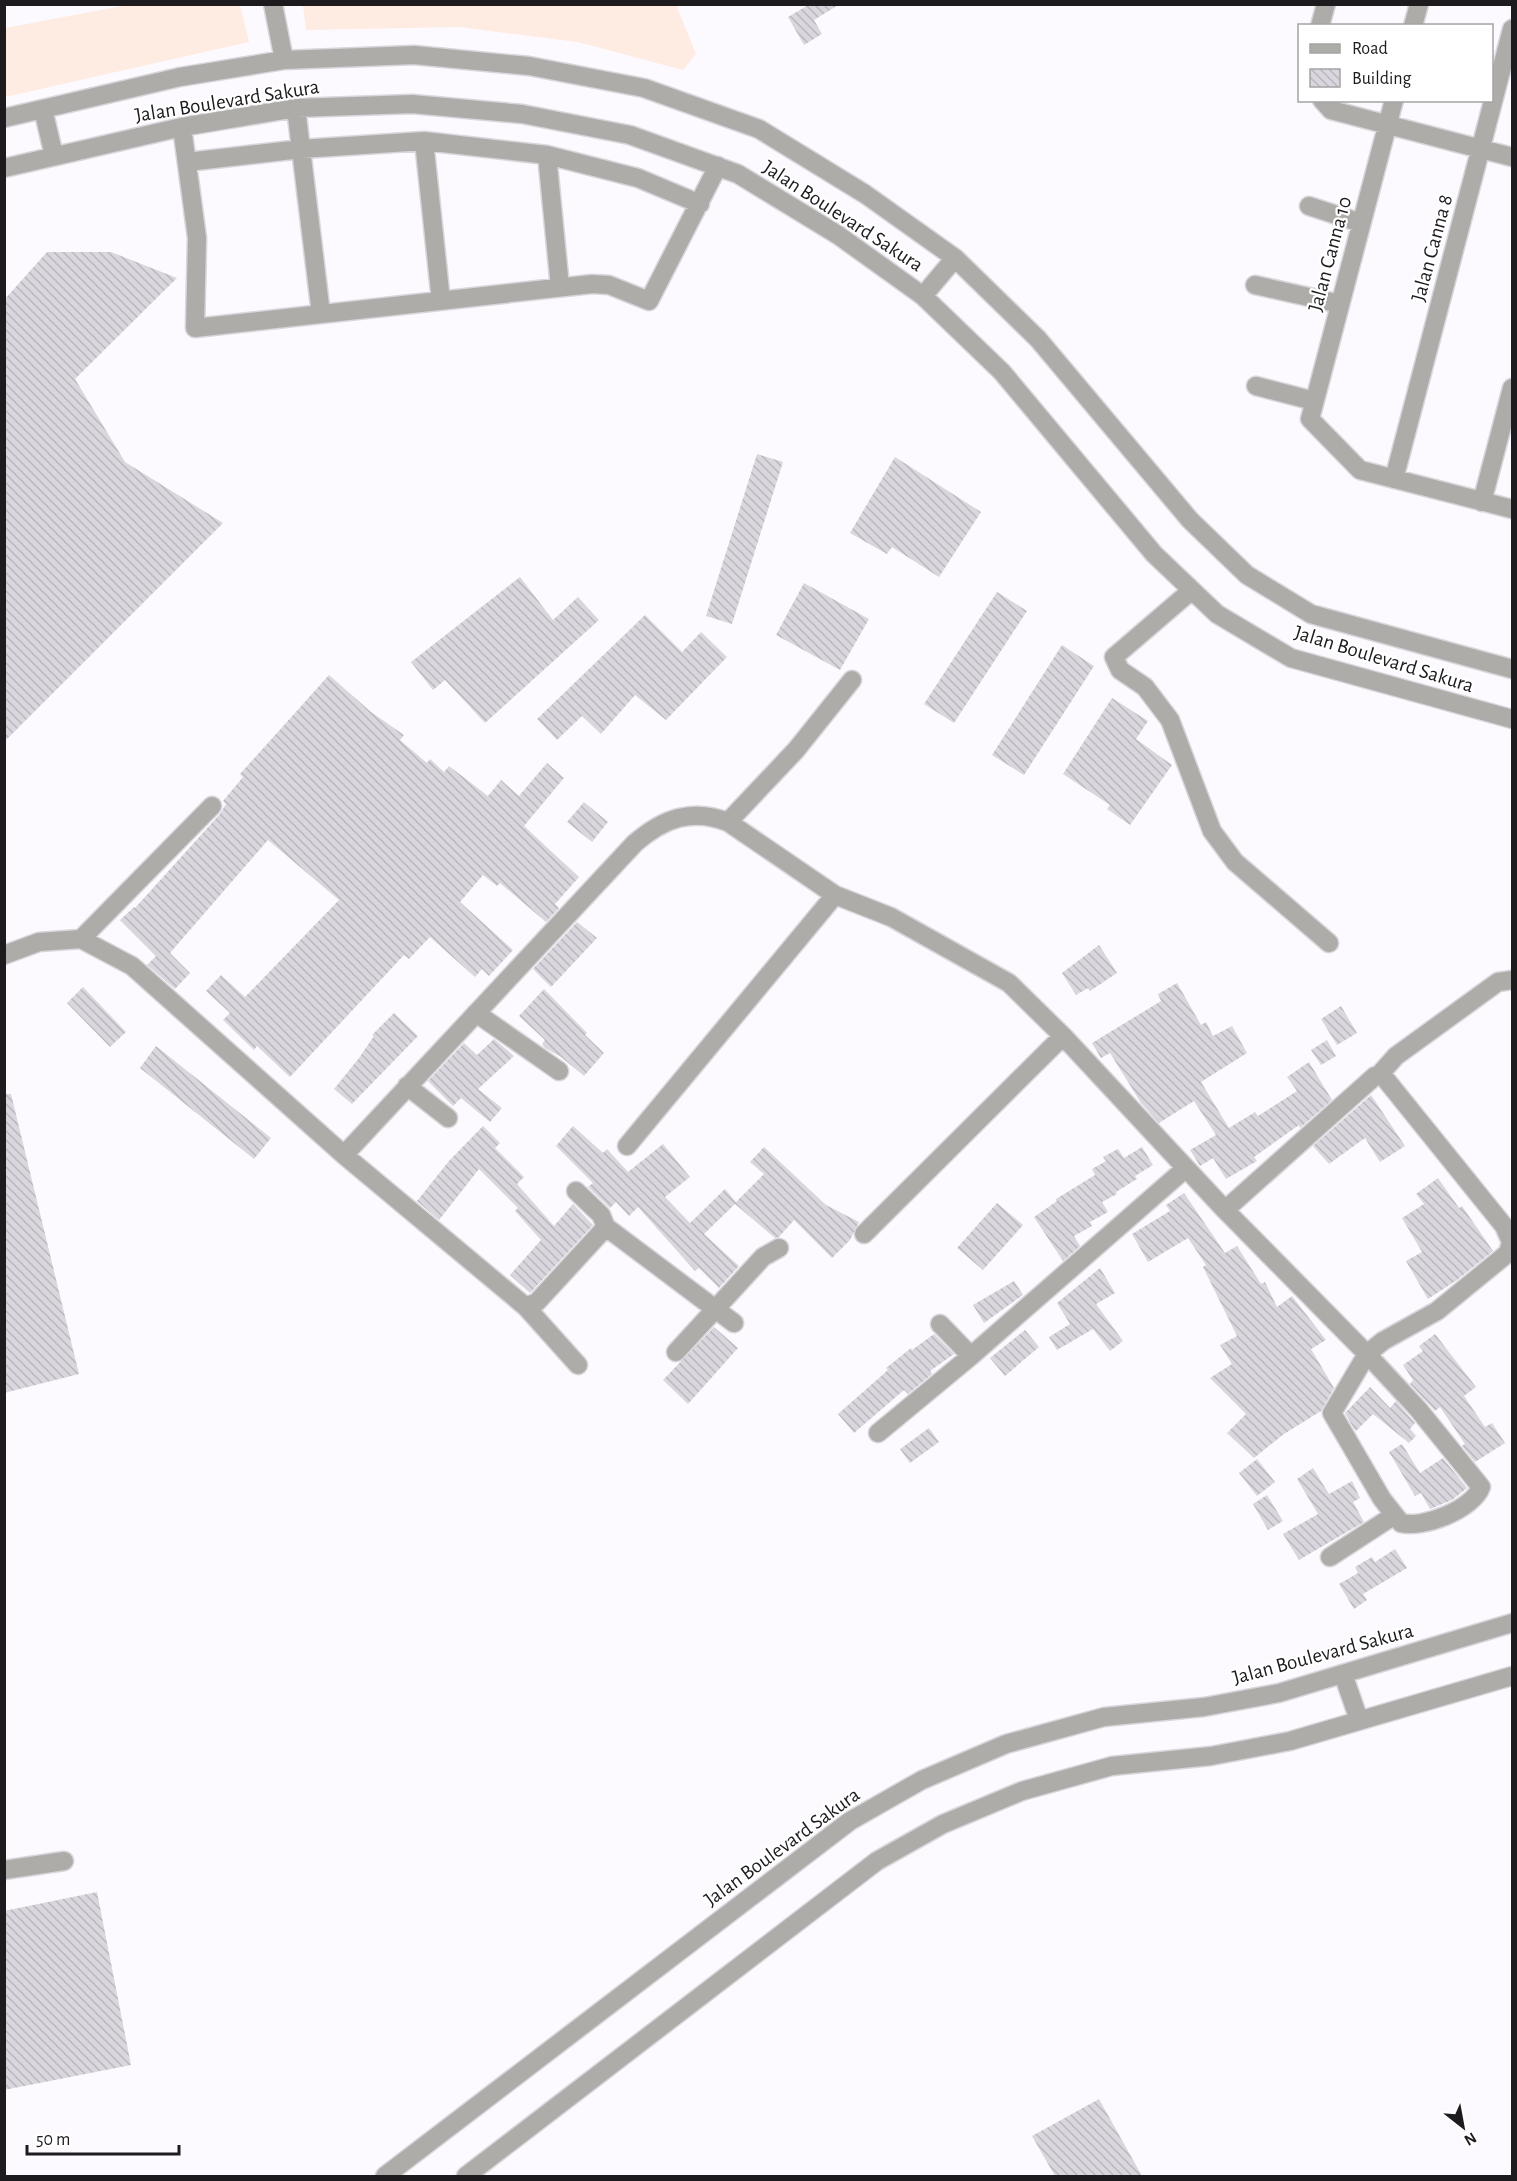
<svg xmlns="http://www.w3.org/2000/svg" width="1517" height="2181" font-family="'Alegreya Sans',sans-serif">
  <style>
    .commercial { fill: #feece2 }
    .building { fill: url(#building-back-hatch) }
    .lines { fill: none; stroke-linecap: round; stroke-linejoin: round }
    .minor-casing { stroke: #d8d5db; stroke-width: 21 }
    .minor { stroke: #adaca8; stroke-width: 18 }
    .labels { text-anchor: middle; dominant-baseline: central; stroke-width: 4.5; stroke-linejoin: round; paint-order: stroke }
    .street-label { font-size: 21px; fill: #1d1b1e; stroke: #fff }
  </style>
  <defs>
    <pattern id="building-back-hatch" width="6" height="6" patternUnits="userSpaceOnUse" patternTransform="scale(1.5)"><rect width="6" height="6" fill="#dad6dd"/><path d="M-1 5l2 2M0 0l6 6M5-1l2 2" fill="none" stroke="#bbb7bd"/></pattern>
  </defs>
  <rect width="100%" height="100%" fill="#fcf9ff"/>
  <path class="commercial" d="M128,5H240L249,42L5,97V28Z
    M303,5H676L696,54L683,70L578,42L459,27L306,30Z"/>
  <path class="building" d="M810,4H840L814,20L822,34L804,45L788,17Z
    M47,252H111L177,278L75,379L125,462L223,523L4,742V300Z
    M757,454L783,462L732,624L706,616Z
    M895,457L981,512L939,577L892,547L887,554L850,533Z
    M520,577L553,620L578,597L599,620L485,723L445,680L433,690L411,662Z
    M804,583L869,619L840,670L776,635Z
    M997,592L1027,611L954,723L924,704Z
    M645,615L682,652L701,632L727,657L666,720L635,695L601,734L582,716L557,740L537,719Z
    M1062,645L1094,666L1024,775L992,755Z
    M329,675L371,712L404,735L400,740L427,763L430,759L444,772L449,766L488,796L501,780L519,796L547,763L564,778L524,826L579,877L555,904L559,908L546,922L500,883L497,886L483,875L460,902L513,950L489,976L482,969L475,977L430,937L409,959L404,955L290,1077L257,1046L254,1050L223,1020L230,1013L206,991L221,975L245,997L339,900L268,840L170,953L190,973L175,989L147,965L156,956L120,920L134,907L135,908L220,814L226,804L223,801L243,777L240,774Z
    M1112,698L1148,721L1136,739L1172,765L1130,825L1107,809L1110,805L1063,774Z
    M584,802L608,822L592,842L567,822Z
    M577,922L597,938L551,987L533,969Z
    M1099,945L1117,973L1090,991L1088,988L1076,995L1062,973Z
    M1177,983L1201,1025L1206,1022L1213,1036L1232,1026L1247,1053L1201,1082L1229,1128L1255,1112L1258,1116L1297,1091L1287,1077L1309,1062L1332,1100L1300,1128L1299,1125L1254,1157L1257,1161L1226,1179L1213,1158L1200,1166L1190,1150L1216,1135L1194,1101L1159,1123L1141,1103L1110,1053L1101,1058L1092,1043L1161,1001L1158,994Z
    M83,987L126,1032L110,1047L67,1003Z
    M544,989L587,1033L585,1035L604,1053L584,1076L561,1057L545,1048L542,1044L545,1040L519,1016Z
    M1341,1006L1357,1033L1337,1045L1321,1019Z
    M394,1013L418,1036L352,1104L334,1089L359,1058L374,1036L372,1035Z
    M494,1039L514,1056L478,1089L502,1108L490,1122L461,1098L453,1106L428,1081L464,1043L477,1055Z
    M1327,1040L1336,1056L1321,1065L1311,1050Z
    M156,1046L271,1138L254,1159L140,1068Z
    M4,1094H11L79,1374L4,1393Z
    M1371,1095L1405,1146L1380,1162L1365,1138L1329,1164L1313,1146Z
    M483,1126L500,1143L495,1148L524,1177L517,1184L554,1226L573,1204L593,1225L530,1293L510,1275L541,1240L515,1211L518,1208L479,1169L439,1220L417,1201L449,1161Z
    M573,1126L603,1153L607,1149L628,1172L663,1144L690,1177L665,1197L690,1223L725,1189L736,1202L764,1174L750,1162L764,1147L826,1205L859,1222L850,1240L832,1258L794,1220L779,1237L775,1238L735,1204L704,1234L739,1266L719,1288L699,1268L695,1271L638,1207L629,1216L616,1202L610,1208L588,1187L593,1183L556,1146Z
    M1142,1147L1153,1165L1135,1176L1137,1179L1116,1192L1117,1194L1102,1202L1108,1212L1090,1222L1092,1226L1074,1236L1080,1246L1063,1261L1034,1217L1057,1201L1056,1199L1095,1175L1092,1169L1106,1161L1103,1157L1118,1149L1124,1158Z
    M1438,1178L1459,1208L1462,1206L1493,1251L1457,1280L1428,1299L1406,1261L1422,1252L1402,1218L1424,1204L1416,1194Z
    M1184,1193L1225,1253L1237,1246L1261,1284L1265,1282L1277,1307L1292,1296L1326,1340L1311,1349L1334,1388L1321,1411L1284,1434L1254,1458L1227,1433L1246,1414L1210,1378L1232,1364L1220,1345L1237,1336L1203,1267L1206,1265L1188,1238L1148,1262L1132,1234L1170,1211L1166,1205Z
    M997,1203L1023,1225L983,1270L957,1248Z
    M1100,1268L1115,1293L1096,1304L1123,1341L1110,1351L1093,1329L1057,1350L1049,1337L1070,1324L1057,1303Z
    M1014,1281L1023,1295L984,1323L973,1305Z
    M714,1327L738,1348L688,1404L663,1380Z
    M1025,1330L1039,1347L1005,1376L990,1358Z
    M934,1334L954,1354L930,1371L932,1374L908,1394L904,1390L854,1433L838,1414L888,1370L886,1368L911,1348L912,1350Z
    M1435,1334L1476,1387L1464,1396L1485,1427L1492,1423L1505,1443L1475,1462L1462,1446L1465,1444L1440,1407L1435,1411L1410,1384L1413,1380L1403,1365L1423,1351L1419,1346Z
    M1370,1387L1390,1408L1396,1401L1415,1423L1410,1429L1416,1436L1409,1443L1373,1414L1356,1431L1354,1429L1345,1413Z
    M929,1428L939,1442L910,1463L900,1449Z
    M1402,1444L1420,1473L1443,1458L1467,1488L1452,1500L1430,1509L1421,1493L1415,1496L1389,1452Z
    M1257,1459L1275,1482L1257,1496L1239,1473Z
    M1313,1468L1329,1494L1352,1481L1360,1498L1353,1502L1364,1522L1299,1560L1283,1534L1318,1514L1297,1479Z
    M1267,1495L1283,1521L1268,1530L1253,1504Z
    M1395,1549L1407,1568L1363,1594L1367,1600L1354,1609L1339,1584L1358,1573L1355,1567L1372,1557L1375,1562Z
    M97,1892L131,2065L4,2090V1911Z
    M1099,2099L1142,2176H1055L1032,2136Z"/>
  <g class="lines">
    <defs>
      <path id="minor" d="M273,4L284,60
        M1320,26L1326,4
        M1413,26L1419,4
        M1322,100L1331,110L1512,157
        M1394,100L1310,419L1360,470L1512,509
        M296,108L321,314
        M43,109L54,156
        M4,118L180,77L284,60L414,55L529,66L644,88L759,129L865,194L955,258L1038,339L1190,520L1247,575L1311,614L1512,669
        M182,127L197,238L195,328L592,284L609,285L649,301L718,166
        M424,141L441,301
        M547,155L560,287
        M187,162L301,149L424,141L547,155L638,178L700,204
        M4,168L182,127L296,108L412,104L522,114L630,135L738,174L838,235L923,296L1002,372L1154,554L1217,614L1291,658L1512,719
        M1309,206L1361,223
        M1255,285L1340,304
        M923,296L955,258
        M1256,386L1314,401
        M1394,479L1512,29
        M1482,502L1512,388
        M1192,590L1114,657L1120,670L1145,687L1170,720L1212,831L1235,862L1329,943
        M728,822L796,750L852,680
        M81,939L212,806
        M4,955L39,942L81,939L132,966L344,1155L635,843C664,818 692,808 728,822L835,895L891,917L1009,983L1063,1036L1225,1210L1367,1354L1418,1409L1481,1487C1473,1509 1423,1529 1401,1523L1382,1499L1332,1413L1367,1354L1383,1341L1437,1311L1508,1253L1511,1242L1504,1226L1383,1076H1375L1225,1210
        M476,1013L559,1071
        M1379,1075L1396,1056L1498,982L1512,980
        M407,1086L448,1118
        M627,1146L835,895
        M344,1155L526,1307L537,1302L606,1227L601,1215L576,1191
        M606,1227L734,1323
        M864,1234L1063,1036
        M526,1307L578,1365
        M940,1324L971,1356
        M676,1352L763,1257L779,1248
        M878,1433L971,1356L1186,1168
        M1330,1557L1393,1516
        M1343,1674L1359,1720
        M4,1870L64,1861
        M385,2176L850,1821L922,1780L1006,1744L1104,1717L1204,1707L1279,1693L1512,1623
        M466,2176L877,1861L943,1824L1022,1791L1112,1766L1211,1756L1290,1741L1512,1676"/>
    </defs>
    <use href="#minor" class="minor-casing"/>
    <use href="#minor" class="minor"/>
  </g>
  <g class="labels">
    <g class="street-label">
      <text transform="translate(227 101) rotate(-9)">Jalan Boulevard Sakura</text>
      <text transform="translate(843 216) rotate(33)">Jalan Boulevard Sakura</text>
      <text transform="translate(1432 248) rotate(-75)">Jalan Canna 8</text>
      <text transform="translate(1330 254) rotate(-75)">Jalan Canna 10</text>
      <text transform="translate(1384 659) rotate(17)">Jalan Boulevard Sakura</text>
      <text transform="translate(1323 1654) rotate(-15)">Jalan Boulevard Sakura</text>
      <text transform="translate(782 1847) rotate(-36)">Jalan Boulevard Sakura</text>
    </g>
  </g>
  <rect width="1517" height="2181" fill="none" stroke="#1d1b1e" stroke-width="12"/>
  <rect x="1298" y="24" width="195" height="78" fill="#ffffff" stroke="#a5a4a5" stroke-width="1.5"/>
  <rect x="1310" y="44" width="30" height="9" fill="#adaca8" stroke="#a5a4a5" stroke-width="1.5"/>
  <text x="1352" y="54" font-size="18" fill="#1d1b1e">Road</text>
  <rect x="1310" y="69" width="30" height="18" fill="url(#building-back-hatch)" stroke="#a5a4a5" stroke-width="1.5"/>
  <text x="1352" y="84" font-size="18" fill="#1d1b1e">Building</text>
  <g transform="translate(1463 2127) rotate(149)" stroke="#ffffff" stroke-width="4.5" paint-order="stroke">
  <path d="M0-4.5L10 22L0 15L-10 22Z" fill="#1d1b1e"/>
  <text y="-9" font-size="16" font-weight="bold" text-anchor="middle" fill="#1d1b1e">N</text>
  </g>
  <path d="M27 2145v9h152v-9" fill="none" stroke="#1d1b1e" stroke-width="3"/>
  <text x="36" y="2145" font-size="18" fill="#1d1b1e" stroke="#ffffff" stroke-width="4.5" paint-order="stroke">50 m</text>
</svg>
